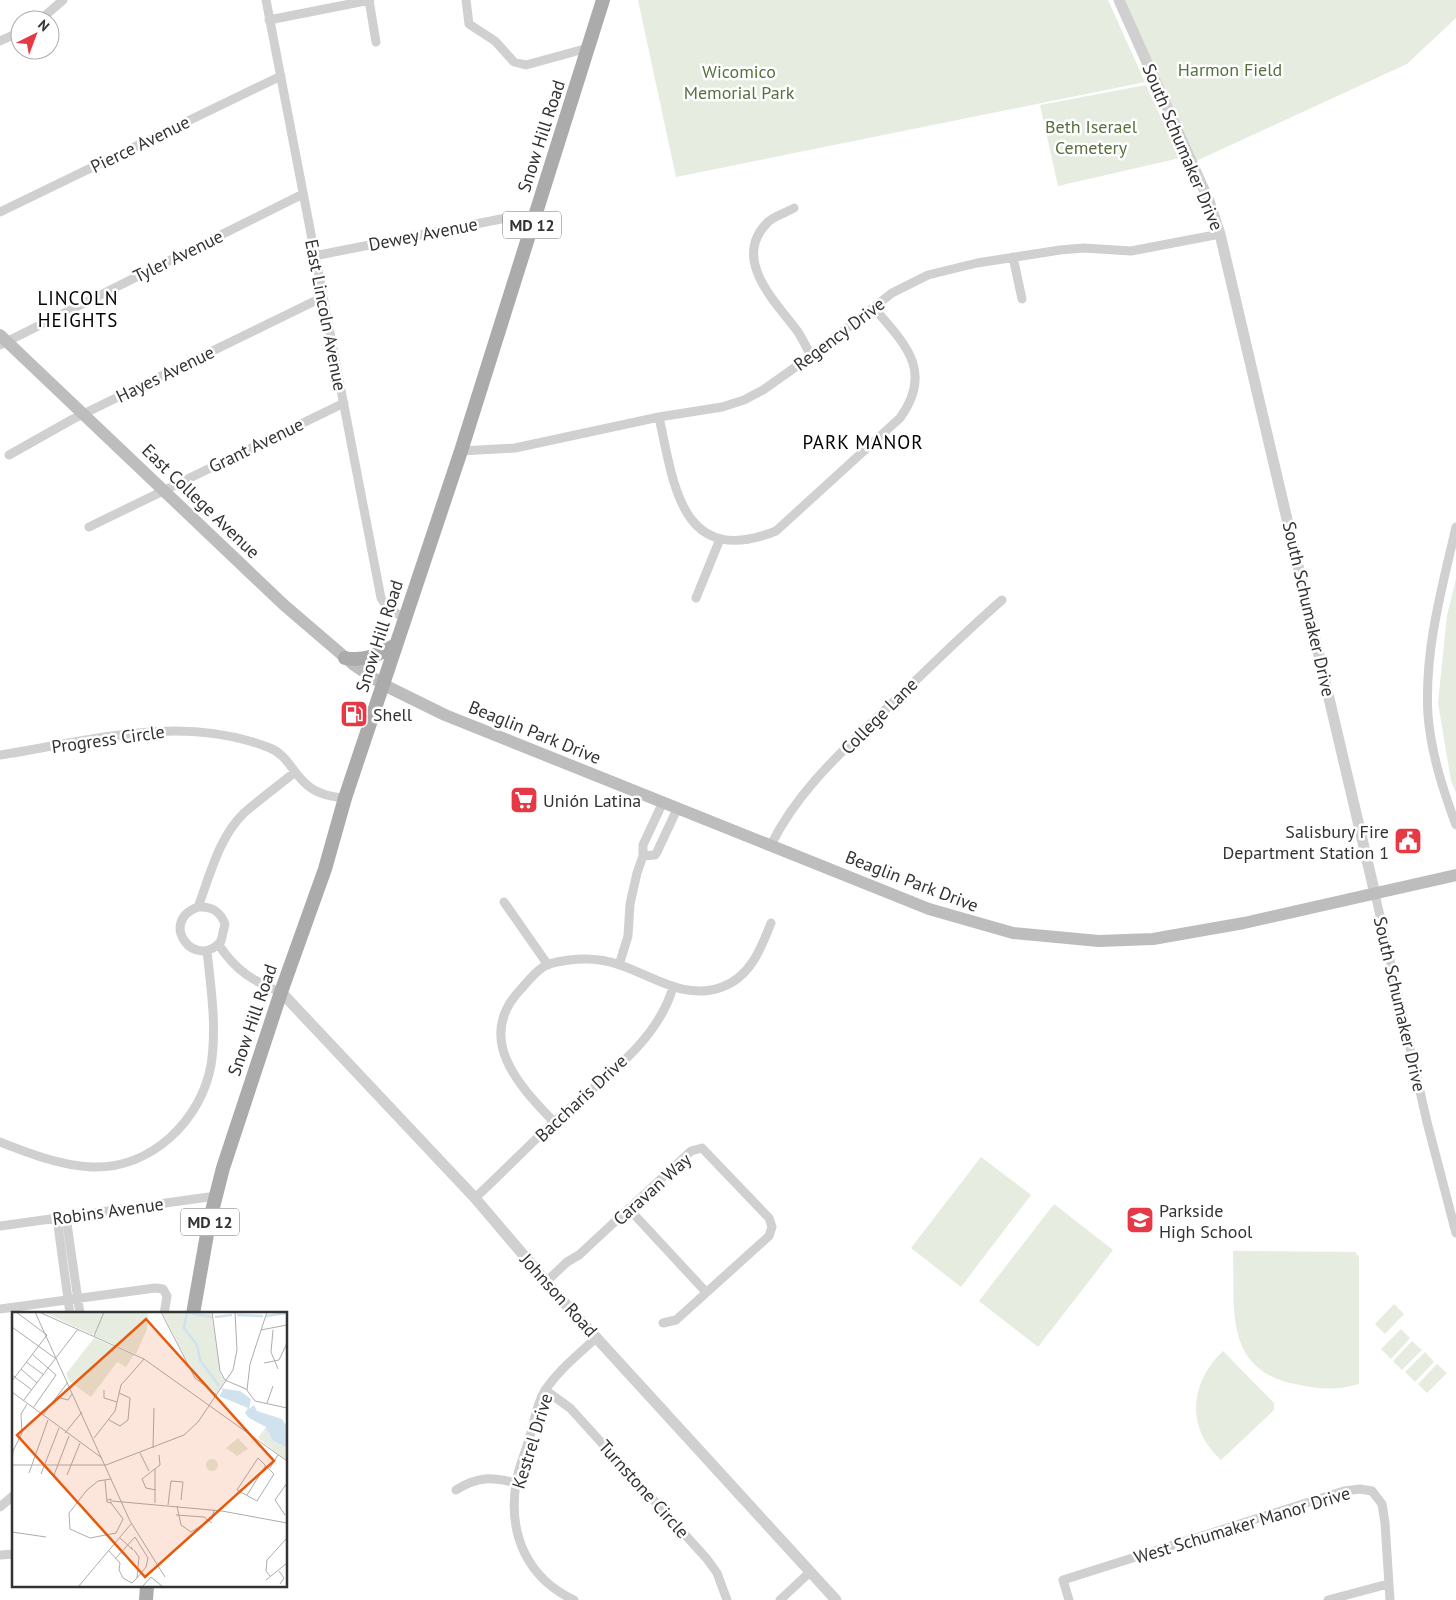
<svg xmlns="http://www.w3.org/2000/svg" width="1456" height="1600" font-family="'PT Sans',sans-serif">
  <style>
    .green { fill: #e6ecdf }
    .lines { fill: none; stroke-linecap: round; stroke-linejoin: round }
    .minor { stroke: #d0d0d0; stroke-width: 9 }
    .tertiary { stroke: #d0d0d0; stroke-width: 11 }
    .secondary { stroke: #bdbdbd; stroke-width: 12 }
    .primary { stroke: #ababab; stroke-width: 14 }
    .labels { text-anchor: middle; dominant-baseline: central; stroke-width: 5; stroke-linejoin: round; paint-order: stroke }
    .shield { fill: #fff; stroke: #707070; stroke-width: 1 }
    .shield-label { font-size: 16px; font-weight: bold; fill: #333 }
    .park-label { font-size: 18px; fill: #56703f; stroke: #fff }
    .street-label { font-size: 18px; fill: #333; stroke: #fff }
    .poi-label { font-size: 18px; fill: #333; stroke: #fff; text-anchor: start }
    .neighbourhood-label { font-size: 19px; letter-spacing: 1px; fill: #000; stroke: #fff }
    .inset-river { fill: none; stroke: #cfe2ee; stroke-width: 2.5 }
    .inset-road { fill: none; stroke: #adadad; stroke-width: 1 }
    .view { fill: #e8590c; fill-opacity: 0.15; stroke: #e8590c; stroke-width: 2.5 }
    .inset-edge { fill: none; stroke: #333; stroke-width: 2.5 }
  </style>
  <rect width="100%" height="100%" fill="#fff"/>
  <path class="green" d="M638,0H1108L1145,82L676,177Z
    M1122,0H1456V18L1407,64L1196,161Z
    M1146,85L1180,158L1058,186L1040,105Z
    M1456,579V793L1451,781L1438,703L1447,615Z
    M981,1157L1031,1195L961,1287L911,1248Z
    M1054,1204L1113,1250L1038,1347L979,1301Z
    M1233,1251L1355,1252L1359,1257V1384C1336,1391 1317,1389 1295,1384C1223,1370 1235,1308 1233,1251Z
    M1394,1304L1404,1314L1385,1334L1375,1324Z
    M1401,1329L1410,1338L1391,1359L1381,1349Z
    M1412,1341L1422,1350L1402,1370L1393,1361Z
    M1223,1351L1274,1403V1410L1221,1460C1185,1428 1190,1382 1223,1351Z
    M1425,1352L1434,1362L1415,1382L1405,1372Z
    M1437,1364L1447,1373L1427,1393L1418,1384Z"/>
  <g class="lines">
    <path class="minor" d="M266,0L381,598L387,607L404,618
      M369,0L376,42
      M466,0L469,24L495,41L514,62L526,65L588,48
      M40,20L63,0
      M269,20L370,0
      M0,41L20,32
      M794,208C786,213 773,216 767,223C731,260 776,302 798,332C803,340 807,348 811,356
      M0,212L281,76
      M314,256L506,218L532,223
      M1013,257L1022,299
      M0,345L303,194
      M659,417C674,485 681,569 776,531L900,418C934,371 905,344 874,308
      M461,451L515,448L659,417L722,407L744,400L763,390L811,356L892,293L928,275L977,263L1060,250L1084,248L1131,251L1220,234
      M9,455L73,419L323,297
      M89,527L344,403
      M1456,527C1442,588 1424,651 1428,715C1431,753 1443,790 1456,825
      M696,598L720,539
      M0,755C90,741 181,713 270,748C287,755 291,770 304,782C315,794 330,797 345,798
      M771,845C798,789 847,747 891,704C928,669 964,633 1002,600
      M643,856L655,855L657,852L678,807
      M1375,894L1427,1122L1456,1233
      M504,902L548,965
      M198,907C212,906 220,911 225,924L221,941C196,972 157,922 198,907C210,875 219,837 244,813C260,799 278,786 295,772
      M219,945C235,970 254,982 281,992
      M619,965L628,936L630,904L637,873L643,856V845L663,802
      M554,1122C519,1086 474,1038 521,989C528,981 538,968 549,964C572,958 598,957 620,965C653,976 685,1001 722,987C750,977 761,949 771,923
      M0,1142C28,1153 61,1166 92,1167C151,1169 201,1121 211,1065C217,1028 211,988 207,951
      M475,1198C502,1173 528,1146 555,1121C598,1082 657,1044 673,987
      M629,1209L706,1292
      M66,1217L80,1314
      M57,1218L70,1314
      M0,1226L216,1196
      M546,1282L567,1262L579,1255L691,1151L702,1148L769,1218L772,1227L769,1236L676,1320L663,1323
      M0,1309L155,1288L163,1289L167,1296L164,1314
      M545,1390L570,1408L707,1559L717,1573L727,1600
      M456,1490C478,1476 492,1477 516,1483
      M0,1507L14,1495
      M0,1555L14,1554
      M574,1600C527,1578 508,1534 516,1483C518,1469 525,1454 529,1439C534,1425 536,1405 544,1392C557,1371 579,1354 597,1337
      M780,1600L810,1572
      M1069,1600L1063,1580L1344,1491L1360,1489L1372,1491L1382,1504L1385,1523L1390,1600
      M1328,1600L1388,1584"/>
    <path class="tertiary" d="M1119,0L1209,201L1220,234L1375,894
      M281,992L475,1198L560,1298L836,1600"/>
    <path class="secondary" d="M0,335L284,605L354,665L384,685L445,715L929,909L1013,933L1099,941L1153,939L1244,923L1456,875"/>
    <path class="primary" d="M345,658C365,662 379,654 396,645
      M193,1314L209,1223L223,1168L281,992L325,869L345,798L461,451L603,0
      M146,1600L147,1586"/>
  </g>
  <defs>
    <symbol id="fuel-square" viewBox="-11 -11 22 22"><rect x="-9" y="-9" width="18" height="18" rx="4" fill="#e63946" stroke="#fff"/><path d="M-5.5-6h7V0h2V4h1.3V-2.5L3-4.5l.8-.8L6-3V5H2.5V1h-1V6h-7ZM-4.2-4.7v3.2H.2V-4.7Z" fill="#fff"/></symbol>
    <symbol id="supermarket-square" viewBox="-11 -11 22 22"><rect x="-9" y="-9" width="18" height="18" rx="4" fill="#e63946" stroke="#fff"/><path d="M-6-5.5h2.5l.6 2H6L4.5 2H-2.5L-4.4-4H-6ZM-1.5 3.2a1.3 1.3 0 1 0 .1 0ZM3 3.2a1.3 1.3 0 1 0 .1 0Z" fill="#fff"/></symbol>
    <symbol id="civic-square" viewBox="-11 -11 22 22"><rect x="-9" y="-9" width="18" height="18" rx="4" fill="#e63946" stroke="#fff"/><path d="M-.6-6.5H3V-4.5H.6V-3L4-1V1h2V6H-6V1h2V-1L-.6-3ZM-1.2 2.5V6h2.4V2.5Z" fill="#fff"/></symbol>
    <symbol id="school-square" viewBox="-11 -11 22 22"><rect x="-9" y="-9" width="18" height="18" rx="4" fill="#e63946" stroke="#fff"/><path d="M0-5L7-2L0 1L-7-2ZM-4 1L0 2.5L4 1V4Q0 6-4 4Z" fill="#fff"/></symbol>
  </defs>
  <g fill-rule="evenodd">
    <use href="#fuel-square" x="338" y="698" width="32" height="32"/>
    <use href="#supermarket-square" x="508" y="784" width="32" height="32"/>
    <use href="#civic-square" x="1392" y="825" width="32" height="32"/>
    <use href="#school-square" x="1124" y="1204" width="32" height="32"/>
  </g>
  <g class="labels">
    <g class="shield">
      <rect x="503" y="211.5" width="58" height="27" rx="4"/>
      <rect x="181" y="1208.5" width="58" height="27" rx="4"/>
    </g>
    <g class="shield-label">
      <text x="532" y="225">MD 12</text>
      <text x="210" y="1222">MD 12</text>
    </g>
    <g class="park-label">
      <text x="1230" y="69">Harmon Field</text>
      <text x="739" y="71">Wicomico<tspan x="739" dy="21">Memorial Park</tspan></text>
      <text x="1091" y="126">Beth Iserael<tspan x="1091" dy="21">Cemetery</tspan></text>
    </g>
    <g class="street-label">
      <text transform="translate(541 136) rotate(-72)">Snow Hill Road</text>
      <text transform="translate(140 144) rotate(-26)">Pierce Avenue</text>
      <text transform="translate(1183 147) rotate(67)">South Schumaker Drive</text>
      <text transform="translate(423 234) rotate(-11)">Dewey Avenue</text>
      <text transform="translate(178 256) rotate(-26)">Tyler Avenue</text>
      <text transform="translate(326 315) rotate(79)">East Lincoln Avenue</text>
      <text transform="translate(839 334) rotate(-37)">Regency Drive</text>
      <text transform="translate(165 374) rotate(-26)">Hayes Avenue</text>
      <text transform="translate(256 445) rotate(-26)">Grant Avenue</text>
      <text transform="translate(201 501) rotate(44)">East College Avenue</text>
      <text transform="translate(1309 609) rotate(77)">South Schumaker Drive</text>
      <text transform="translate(379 636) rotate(-72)">Snow Hill Road</text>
      <text transform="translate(879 716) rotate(-45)">College Lane</text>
      <text transform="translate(535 732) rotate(22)">Beaglin Park Drive</text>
      <text transform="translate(108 739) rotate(-8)">Progress Circle</text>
      <text transform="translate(912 881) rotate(21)">Beaglin Park Drive</text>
      <text transform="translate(1400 1004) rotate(77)">South Schumaker Drive</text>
      <text transform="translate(252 1020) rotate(-71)">Snow Hill Road</text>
      <text transform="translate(581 1098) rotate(-43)">Baccharis Drive</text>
      <text transform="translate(652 1189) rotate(-42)">Caravan Way</text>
      <text transform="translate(108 1211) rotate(-8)">Robins Avenue</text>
      <text transform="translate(559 1295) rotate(48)">Johnson Road</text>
      <text transform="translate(532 1441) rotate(-73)">Kestrel Drive</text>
      <text transform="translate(644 1489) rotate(48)">Turnstone Circle</text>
      <text transform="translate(1242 1525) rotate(-17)">West Schumaker Manor Drive</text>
    </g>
    <g class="poi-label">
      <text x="373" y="714">Shell</text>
      <text x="543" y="800">Unión Latina</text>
      <text x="1389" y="831" text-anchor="end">Salisbury Fire<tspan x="1389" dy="21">Department Station 1</tspan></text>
      <text x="1159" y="1210">Parkside<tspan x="1159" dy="21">High School</tspan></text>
    </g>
    <g class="neighbourhood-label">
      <text x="78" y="298">LINCOLN<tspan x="78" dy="22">HEIGHTS</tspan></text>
      <text x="863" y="442">PARK MANOR</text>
    </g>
  </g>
  <g transform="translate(12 1312)">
    <rect width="275" height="275" fill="#fff"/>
    <path d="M31,0H136L135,17L124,42L82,24V20L81,23ZM150,0H199L208,61L213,69L205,81L189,71L182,62ZM82,26L122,43L114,55L105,50L79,85L57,69L54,62ZM254,115L260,128L275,136V149L246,126ZM226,126L236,137L225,144L214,136ZM194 153a6 6 0 1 1 12 0a6 6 0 1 1-12 0Z" fill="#e6ecdf"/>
    <path d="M207,76L228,79L239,87L237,97L242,93L245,99L270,107L275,115V136L260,128L254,115L237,106L233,101L236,96L207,84L211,78Z" fill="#cfe2ee"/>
    <path class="inset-river" d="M175,0L172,16L185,33L188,48L207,74M177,1L200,5M225,3L251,4M254,4L275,1M203,5L220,3"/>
    <path class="inset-road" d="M23,0L118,209L153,265M27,0L132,47L275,149M149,0L183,66L205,83M200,0L208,59L213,68L234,77L243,89L275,96M0,15L43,46M249,18L275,13M261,18L259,40L266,57M82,24L92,0M20,42L44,63L21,96M14,50L32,63M252,51L267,48L275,31M9,57L25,71M0,63L20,78M0,69L35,23L4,0M92,78V86L105,90M235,78L238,52L255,0M0,80L90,146M45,85L56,88L60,82M11,89L66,17M255,91L261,74M31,103L56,70M97,108L108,114L116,108L118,86L107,81M53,121L70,100M82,126L103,99L109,73L132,47M141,136L142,96M128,141L137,159M246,146L262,162L245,189L225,178ZM0,152L1,139L10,121L9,102L15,92M0,153H94L172,123L186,110L221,58L225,38L223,0M258,156L266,143M17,161L36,108M29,162L47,116M42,163L57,124M55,163L68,131M99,167L86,169L75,178L57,201L58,217L78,226L104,221L111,207L99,191M93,168L95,190L99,191V187L95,188M144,178L134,176L130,167L148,153L147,143M235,183L254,153M100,189L210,199L275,211M143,191V157M156,193L159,169L171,170L169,188M165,194L169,213L179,220L200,207L202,198M164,203L192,205L200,211M273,203L263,188L275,171M0,220L34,225M108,226L121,238L119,235M97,239L108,251L107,258L111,266L120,271L125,266L127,245L122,238M103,247L123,225L136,246L134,255L125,266M267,259L272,266L268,272M258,264L254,259L255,248L275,226M254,268L275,251M66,275L119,212M130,275L139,265L151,275"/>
    <path class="view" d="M134,7L262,149L133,265L5,123Z"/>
    <rect width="275" height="275" class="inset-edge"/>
  </g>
  <g transform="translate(35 35) rotate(42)"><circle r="24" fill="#ffffff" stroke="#adadad"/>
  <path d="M0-4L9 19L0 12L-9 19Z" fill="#e63946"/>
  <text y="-8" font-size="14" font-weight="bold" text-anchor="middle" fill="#333333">N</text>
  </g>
</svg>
